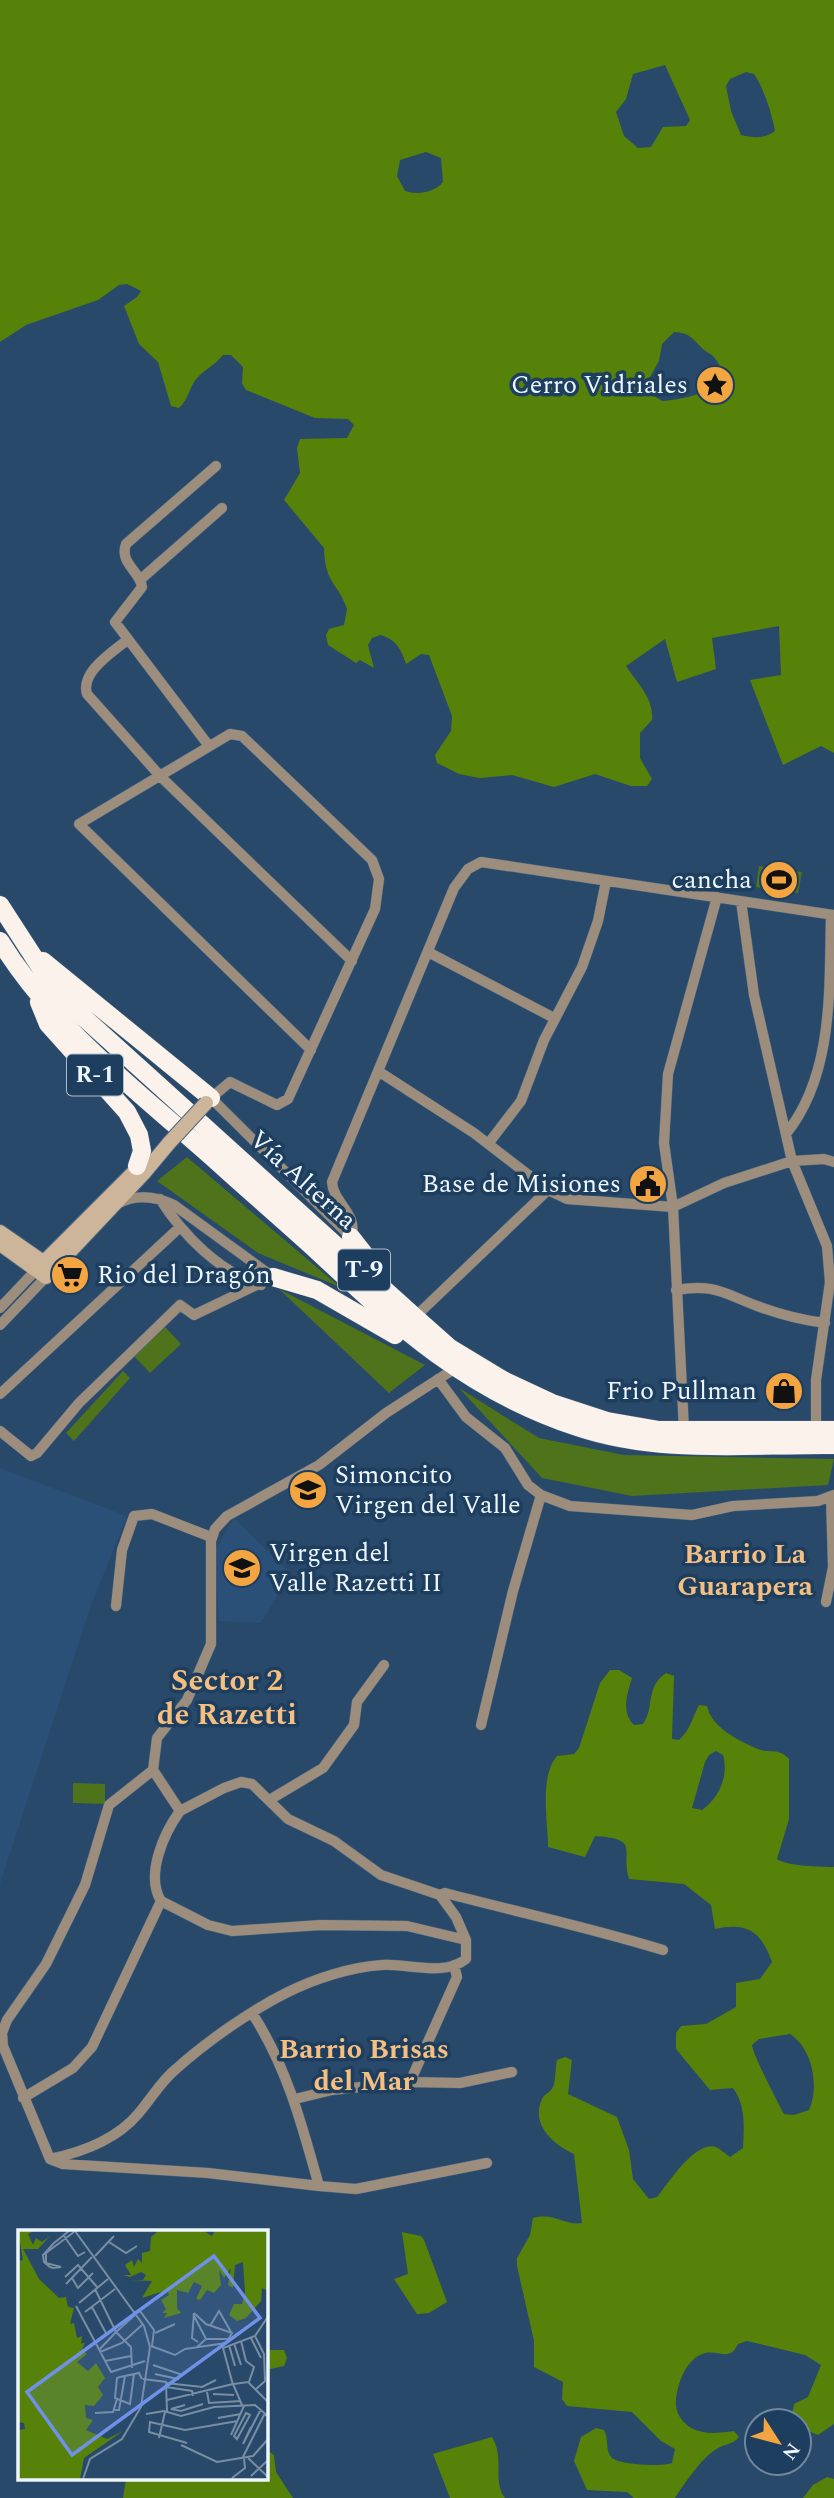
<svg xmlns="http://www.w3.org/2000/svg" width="834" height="2498" font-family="Spectral,serif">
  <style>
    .built { fill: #2a5077 }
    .green { fill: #4f731a }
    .forest { fill: #56820a; fill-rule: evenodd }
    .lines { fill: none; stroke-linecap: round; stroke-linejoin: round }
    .street-casing { stroke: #486581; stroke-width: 11 }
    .secondary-casing { stroke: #486581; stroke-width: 16 }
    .highway-casing { stroke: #486581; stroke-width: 19 }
    .street { stroke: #9d8d7d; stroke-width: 10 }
    .secondary { stroke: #cdb59a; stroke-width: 14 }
    .highway { stroke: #fbf3eb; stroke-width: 18 }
    .secondary-bridge-casing { stroke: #486581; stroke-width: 16; stroke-linecap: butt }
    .secondary-bridge { stroke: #cdb59a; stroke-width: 14 }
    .labels { text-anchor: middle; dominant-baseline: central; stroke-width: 7; stroke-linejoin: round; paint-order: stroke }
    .shield { fill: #1d3e5e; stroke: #afbecd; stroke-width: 2 }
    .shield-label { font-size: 24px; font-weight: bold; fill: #edf5fd }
    .poi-label { font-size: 26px; fill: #edf5fd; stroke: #1d3e5e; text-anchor: end }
    .street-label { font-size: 26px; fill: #edf5fd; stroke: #1d3e5e }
    .neighbourhood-label { font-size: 28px; font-weight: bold; fill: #f4bf81; stroke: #1d3e5e }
    .quarter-label { font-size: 30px; font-weight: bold; fill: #f4bf81; stroke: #1d3e5e }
    .inset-road { fill: none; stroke: #778ea4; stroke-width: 2 }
    .view { fill: #7091e7; fill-opacity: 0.15; stroke: #7091e7; stroke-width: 3.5 }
    .inset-edge { fill: none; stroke: #edf5fd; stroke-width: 3.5 }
  </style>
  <rect width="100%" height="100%" fill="#284969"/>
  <path class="built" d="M0,1468L127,1516L90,1608L0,1884Z
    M234,1518L291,1574L261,1623L219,1621L214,1552Z"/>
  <path class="green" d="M759,866L802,872L798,893L756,887Z
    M187,1157L340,1287L258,1253L157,1181Z
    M279,1289L425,1365L389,1393Z
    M165,1327L181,1344L150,1373L134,1356Z
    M123,1371L130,1378L74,1441L66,1433Z
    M459,1388L539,1438L624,1455L834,1459L828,1485L632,1496L542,1478Z
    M73,1783L105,1784V1804L73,1803Z"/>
  <path class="forest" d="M0,0H834V753L821,746L783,765L750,680L781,675L779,626L712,638L716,669L677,682L665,639L626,666C637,683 654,698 652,720L640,733V758L652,779L647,786H631L595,774L554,787L512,775L480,778L459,774L437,763L435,755L451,731L452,716L429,655L421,654L406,664C401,649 396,639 380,635L372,638L368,645L374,668L360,660L356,663L328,645L326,635L329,629L344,625L347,609C338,582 325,585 324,548L284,500L300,473L297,448L300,439L347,438L354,425L348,419L315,418L246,390L242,383L243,367L231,355H223C214,366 205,369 197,378C189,387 189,399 179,408L171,406L158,362L139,344L124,306L137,297L141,291L127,284L119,285L98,300L26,325L0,342ZM665,65L690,120L686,126L663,127L651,147L638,148L624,136L616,112L626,99L633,74ZM746,72L754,74C765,91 771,111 775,131C764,139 754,138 741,135L731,111L726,86L730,79ZM426,152L441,158L443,182C434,193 417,195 405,191L397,176L400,160ZM674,332C689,333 691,337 701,347C704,351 710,353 714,357C741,389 683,400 662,401L648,392L646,384L659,361L662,344Z
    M610,1670H619L632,1678C627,1694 621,1713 634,1725L643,1724C655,1707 645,1687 666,1673L674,1676L672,1739L679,1740C691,1729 692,1718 699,1705L707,1706C711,1727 739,1741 758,1749C771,1754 778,1747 789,1759V1819L777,1859C786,1866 821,1867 834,1867V2424L818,2435L799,2427V2421H791L794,2404L808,2397L821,2365L805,2355L747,2341L738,2344C730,2362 719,2350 705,2353C686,2358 677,2384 676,2401C675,2413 682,2422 691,2428C704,2435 719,2433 734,2431L739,2437C733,2445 723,2444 715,2450C702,2458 683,2485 675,2498H634L627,2492L587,2490L574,2461L581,2437L596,2428L604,2430C609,2439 605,2449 611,2457C617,2465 663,2467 672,2463L675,2449L661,2441L632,2412L567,2406L562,2399L563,2382L534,2367V2341L517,2266V2258L530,2235L533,2218C555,2212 564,2226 582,2223L574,2154C554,2145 530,2125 542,2099C544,2094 550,2093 553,2087C556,2080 555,2069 557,2060L565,2057L572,2060L568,2094L617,2117L629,2150L633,2179L649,2199L657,2197C668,2184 695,2140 716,2147C720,2149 726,2154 730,2157L743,2148C744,2127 746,2105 733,2088L710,2090L676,2049V2033L681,2026L706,2024L736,2007V1983L760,1979L772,1962C761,1931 747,1922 715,1929L711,1905L684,1884L629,1879C620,1851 642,1839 595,1836L585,1857L548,1847C548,1821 539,1777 557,1756L574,1754L579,1748L600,1683ZM716,1751L723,1755C729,1776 719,1798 702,1810L692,1808L705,1762L709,1755ZM790,2034C812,2048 820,2086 809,2110L794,2115L784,2114C777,2101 753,2055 752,2045L759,2039Z
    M402,2232L421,2236L424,2240L447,2302L429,2313L417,2314L394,2279L408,2274Z
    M266,2350H284L287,2358L284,2366L266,2370Z
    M492,2437C505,2458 492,2482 505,2498H450L433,2454Z
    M266,2450L274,2455L276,2472L293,2498H123L126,2479H266Z
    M827,2477L834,2479V2498H803L813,2485Z"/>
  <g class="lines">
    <defs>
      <path id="street" d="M141,579L222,508
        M127,640C113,652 80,672 87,694L161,777L352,961
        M209,746L115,622L142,587C140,571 119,563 126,544L216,466
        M428,952L554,1018
        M311,1050L79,824L230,734L242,736L372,860L379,879L375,909L288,1099L277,1105L230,1082L211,1098L351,1237
        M378,1071L474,1133L548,1190L567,1199L673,1207
        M786,1134C834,1074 829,990 831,915
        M488,1144L521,1101L544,1040L582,967L598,921L606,881
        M160,1199C183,1235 219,1272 261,1285
        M673,1207L724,1183L792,1161L754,995L741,901
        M351,1237C359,1214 333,1203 332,1182L454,888L468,869L481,862L834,915
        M676,1290C716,1283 726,1295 760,1307C782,1315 802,1320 825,1323
        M0,1308L36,1270
        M415,1317L548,1190
        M0,1325L46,1277
        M438,1379L466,1417L505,1448L528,1485L541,1495L570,1506L692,1515L733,1506L818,1501L834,1495
        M0,1394L179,1228
        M816,1429V1380L830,1282L827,1246L792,1161L824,1159L834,1162
        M684,1430L673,1207L664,1143L668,1074L717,897
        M0,1431L31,1456L37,1453L79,1403L180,1305L194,1315L273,1277L174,1205C157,1197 137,1194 119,1203
        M826,1602L833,1567L831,1497
        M116,1606L122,1550L134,1516L152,1514L211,1537
        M481,1725L513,1591L541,1495
        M271,1799L323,1768L354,1725L357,1702L384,1665
        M180,1811L224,1788L241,1782L252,1784L288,1819L334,1841L381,1875L440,1895L456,1917L466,1940V1959C444,1977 407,1963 382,1965C350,1967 314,1979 286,1993C250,2011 206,2042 176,2069C161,2081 151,2099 138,2114C116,2140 83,2152 50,2159L3,2046L2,2033L7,2020L46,1964L85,1885L109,1805L153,1770L157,1738L187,1700L211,1644V1541L215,1529L227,1516L319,1465L386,1413L454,1369
        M440,1895L445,1893C518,1912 591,1928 663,1950
        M161,1901L208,1925L232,1931L321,1925L407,1926L466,1940
        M410,2082L457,1977L454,1965
        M23,2098L73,2068L92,2047L161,1901C145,1875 164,1833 180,1811L153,1770
        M295,2099L332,2090L410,2082L460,2083L512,2072
        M50,2159L63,2164L208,2173L319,2186C302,2125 287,2067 252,2013
        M319,2186L356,2189L487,2163"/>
      <path id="secondary" d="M0,1232L49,1266
        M0,1244L46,1277L144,1173L169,1143
        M36,1270L144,1162"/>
      <path id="highway" d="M0,905L46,976L70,1005L415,1317L450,1348L503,1380L552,1403L607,1421L659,1430H834
        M0,941C54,1029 139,1092 214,1159C248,1190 283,1220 317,1251C398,1327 468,1391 577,1427C660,1455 748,1444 834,1445
        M43,961L211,1098
        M39,1002L48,1024L127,1112L139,1135L142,1151L137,1166
        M351,1237L380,1274
        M273,1277L317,1290L395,1335"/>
    </defs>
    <use href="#street" class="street-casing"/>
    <use href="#secondary" class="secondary-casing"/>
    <use href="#highway" class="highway-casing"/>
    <use href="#street" class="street"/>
    <use href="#secondary" class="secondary"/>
    <use href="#highway" class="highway"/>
    <defs>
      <path id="secondary-bridge" d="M169,1143L206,1103"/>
    </defs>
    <use href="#secondary-bridge" class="secondary-bridge-casing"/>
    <use href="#secondary-bridge" class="secondary-bridge"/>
  </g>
  <defs>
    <symbol id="sight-disc" viewBox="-11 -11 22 22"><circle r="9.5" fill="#f2a541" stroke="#1d3e5e"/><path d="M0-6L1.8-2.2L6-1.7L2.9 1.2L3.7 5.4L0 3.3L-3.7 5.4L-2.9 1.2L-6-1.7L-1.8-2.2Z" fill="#111"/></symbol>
    <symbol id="stadium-disc" viewBox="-11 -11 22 22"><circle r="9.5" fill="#f2a541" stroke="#1d3e5e"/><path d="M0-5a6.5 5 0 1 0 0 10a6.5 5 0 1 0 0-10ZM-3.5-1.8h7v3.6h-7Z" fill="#111"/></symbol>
    <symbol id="civic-disc" viewBox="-11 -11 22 22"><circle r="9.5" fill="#f2a541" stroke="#1d3e5e"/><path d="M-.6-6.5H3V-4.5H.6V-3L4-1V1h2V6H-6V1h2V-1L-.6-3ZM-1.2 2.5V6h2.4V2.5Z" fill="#111"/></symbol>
    <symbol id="supermarket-disc" viewBox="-11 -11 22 22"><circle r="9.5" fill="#f2a541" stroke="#1d3e5e"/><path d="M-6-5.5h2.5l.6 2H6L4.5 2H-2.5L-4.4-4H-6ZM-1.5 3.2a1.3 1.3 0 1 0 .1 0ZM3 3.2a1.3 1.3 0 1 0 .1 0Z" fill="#111"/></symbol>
    <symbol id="shop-disc" viewBox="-11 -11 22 22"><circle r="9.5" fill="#f2a541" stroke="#1d3e5e"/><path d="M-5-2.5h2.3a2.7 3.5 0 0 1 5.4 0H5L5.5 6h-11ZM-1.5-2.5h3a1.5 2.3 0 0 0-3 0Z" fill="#111"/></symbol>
    <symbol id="school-disc" viewBox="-11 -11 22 22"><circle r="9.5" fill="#f2a541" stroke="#1d3e5e"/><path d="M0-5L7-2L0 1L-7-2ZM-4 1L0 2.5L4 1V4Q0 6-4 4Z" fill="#111"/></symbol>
    <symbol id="university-disc" viewBox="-11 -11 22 22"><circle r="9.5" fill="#f2a541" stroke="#1d3e5e"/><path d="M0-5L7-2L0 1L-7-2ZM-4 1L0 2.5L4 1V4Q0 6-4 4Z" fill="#111"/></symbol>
  </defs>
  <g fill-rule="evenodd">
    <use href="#sight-disc" x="693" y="363" width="44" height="44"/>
    <use href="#stadium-disc" x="757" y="858" width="44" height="44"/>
    <use href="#civic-disc" x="626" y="1162" width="44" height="44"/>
    <use href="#supermarket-disc" x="48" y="1253" width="44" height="44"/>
    <use href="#shop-disc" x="762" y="1369" width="44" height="44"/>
    <use href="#school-disc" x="286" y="1468" width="44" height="44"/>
    <use href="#university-disc" x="220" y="1546" width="44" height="44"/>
  </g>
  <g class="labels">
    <g class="shield">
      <rect x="67" y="1054.5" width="56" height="41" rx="5"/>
      <rect x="338" y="1249.5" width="52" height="41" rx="5"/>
    </g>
    <g class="shield-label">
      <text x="95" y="1075">R-1</text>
      <text x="364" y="1270">T-9</text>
    </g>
    <g class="poi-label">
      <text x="688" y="385">Cerro Vidriales</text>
      <text x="752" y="880">cancha</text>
      <text x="621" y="1184">Base de Misiones</text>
      <text x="97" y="1275" text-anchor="start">Rio del Dragón</text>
      <text x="757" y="1391">Frio Pullman</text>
      <text x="335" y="1475" text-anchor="start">Simoncito<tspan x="335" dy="30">Virgen del Valle</tspan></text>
      <text x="269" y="1553" text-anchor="start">Virgen del<tspan x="269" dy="30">Valle Razetti II</tspan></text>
    </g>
    <g class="street-label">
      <text transform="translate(303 1180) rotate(42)">Vía Alterna</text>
    </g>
    <g class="neighbourhood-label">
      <text x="745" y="1554">Barrio La<tspan x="745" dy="32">Guarapera</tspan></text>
      <text x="364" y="2049">Barrio Brisas<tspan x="364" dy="32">del Mar</tspan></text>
    </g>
    <g class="quarter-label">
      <text x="227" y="1681">Sector 2<tspan x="227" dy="34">de Razetti</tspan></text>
    </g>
  </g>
  <g transform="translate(18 2230)">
    <rect width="250" height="250" fill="#284969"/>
    <path d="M0,1H16L10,4L15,15L18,8L24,12L32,6L20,19H5L21,49L41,68L48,67L50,77L56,78L52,94L56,93L59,108L64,106L63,114L67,112L64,120L69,124L59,132L70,141L78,133L87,148L80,157L85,165L76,176L67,175L68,188L75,190L68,200L89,209L105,201L66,228L62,249H0V200L7,199L6,193L0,192V31L5,30ZM140,1H186L194,6L197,1H250V61L244,58L243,71L228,88L219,91L211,85L216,74H224L227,62L225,32L217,35L215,58L210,55L213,38L206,48L201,40L203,55L196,63L189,60L182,70L178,69L184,56L176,52L170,63L159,60V78L163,83L146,88L149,83H144L148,79L143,70L151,65L149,60L124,68L134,51L113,50H125L128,45L123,42L112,47L105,45H113L107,35L114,30L116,37L120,29L124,33V23L132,21L133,7Z" fill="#56820a"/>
    <path class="inset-road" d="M51,1L36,13L25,25L26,32L32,37L35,38L43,37L28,33V23L56,2M57,1L126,96L132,117L123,177L104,209L72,229L65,249M46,6L60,26L67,22M91,12L108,23L119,16M77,26L96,6M47,47L60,35L79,57M54,48L60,58L75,43M48,54L74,27M77,59L98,102M61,73L90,49M58,76L93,142L127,131M74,77L89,105M67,82L97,59M116,82L122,81L136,100L134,116M176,83L174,108L180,112M175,84L188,109M192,96L201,81L213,102M98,102L117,85M137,103L157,94M233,108L243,128M223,111L228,131L236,137L231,152M216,113L223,135M211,115L217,136M133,116L157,125L167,119L208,113L214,103L188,94L176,83M179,117L188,109H211M81,120L98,102L113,117L114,138M82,122L104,113L124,95M87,131L113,126M135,135L162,144L160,149L137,144M116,144L112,174L97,168L99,148L102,147L121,143L124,149M125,149L148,152L149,182M148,153L184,157L198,150M216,154L230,152L251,173M215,155L205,118L237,106L251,85M148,157L174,161L175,166M237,160L247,151L246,124L237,106M189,162L191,173L223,171M195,164L216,165M149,170L215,154L224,175M167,175L153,179L163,181L185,174M95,180H101L107,146M77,183L95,182L99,169M228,183L232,185L219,209L216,206ZM128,184L146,181L163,186L196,177L237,175L251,187M200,188L223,184M233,197L225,214L243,179M213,205L226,176M141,208L147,182M169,213L131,202L132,192L167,200L220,191M163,215L199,232L235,226L251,208M225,227L247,183M230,228L251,248M233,246L249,231M214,248L227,238L226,228"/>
    <path class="view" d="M196,26L242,88L54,225L9,162Z"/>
    <rect width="250" height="250" class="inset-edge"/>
  </g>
  <g transform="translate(778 2442) rotate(126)"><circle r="33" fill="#1d3e5e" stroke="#70879e" stroke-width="2"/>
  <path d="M0-5L12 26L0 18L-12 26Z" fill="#f2a541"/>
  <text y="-10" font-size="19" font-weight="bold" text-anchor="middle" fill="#edf5fd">N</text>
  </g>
</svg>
